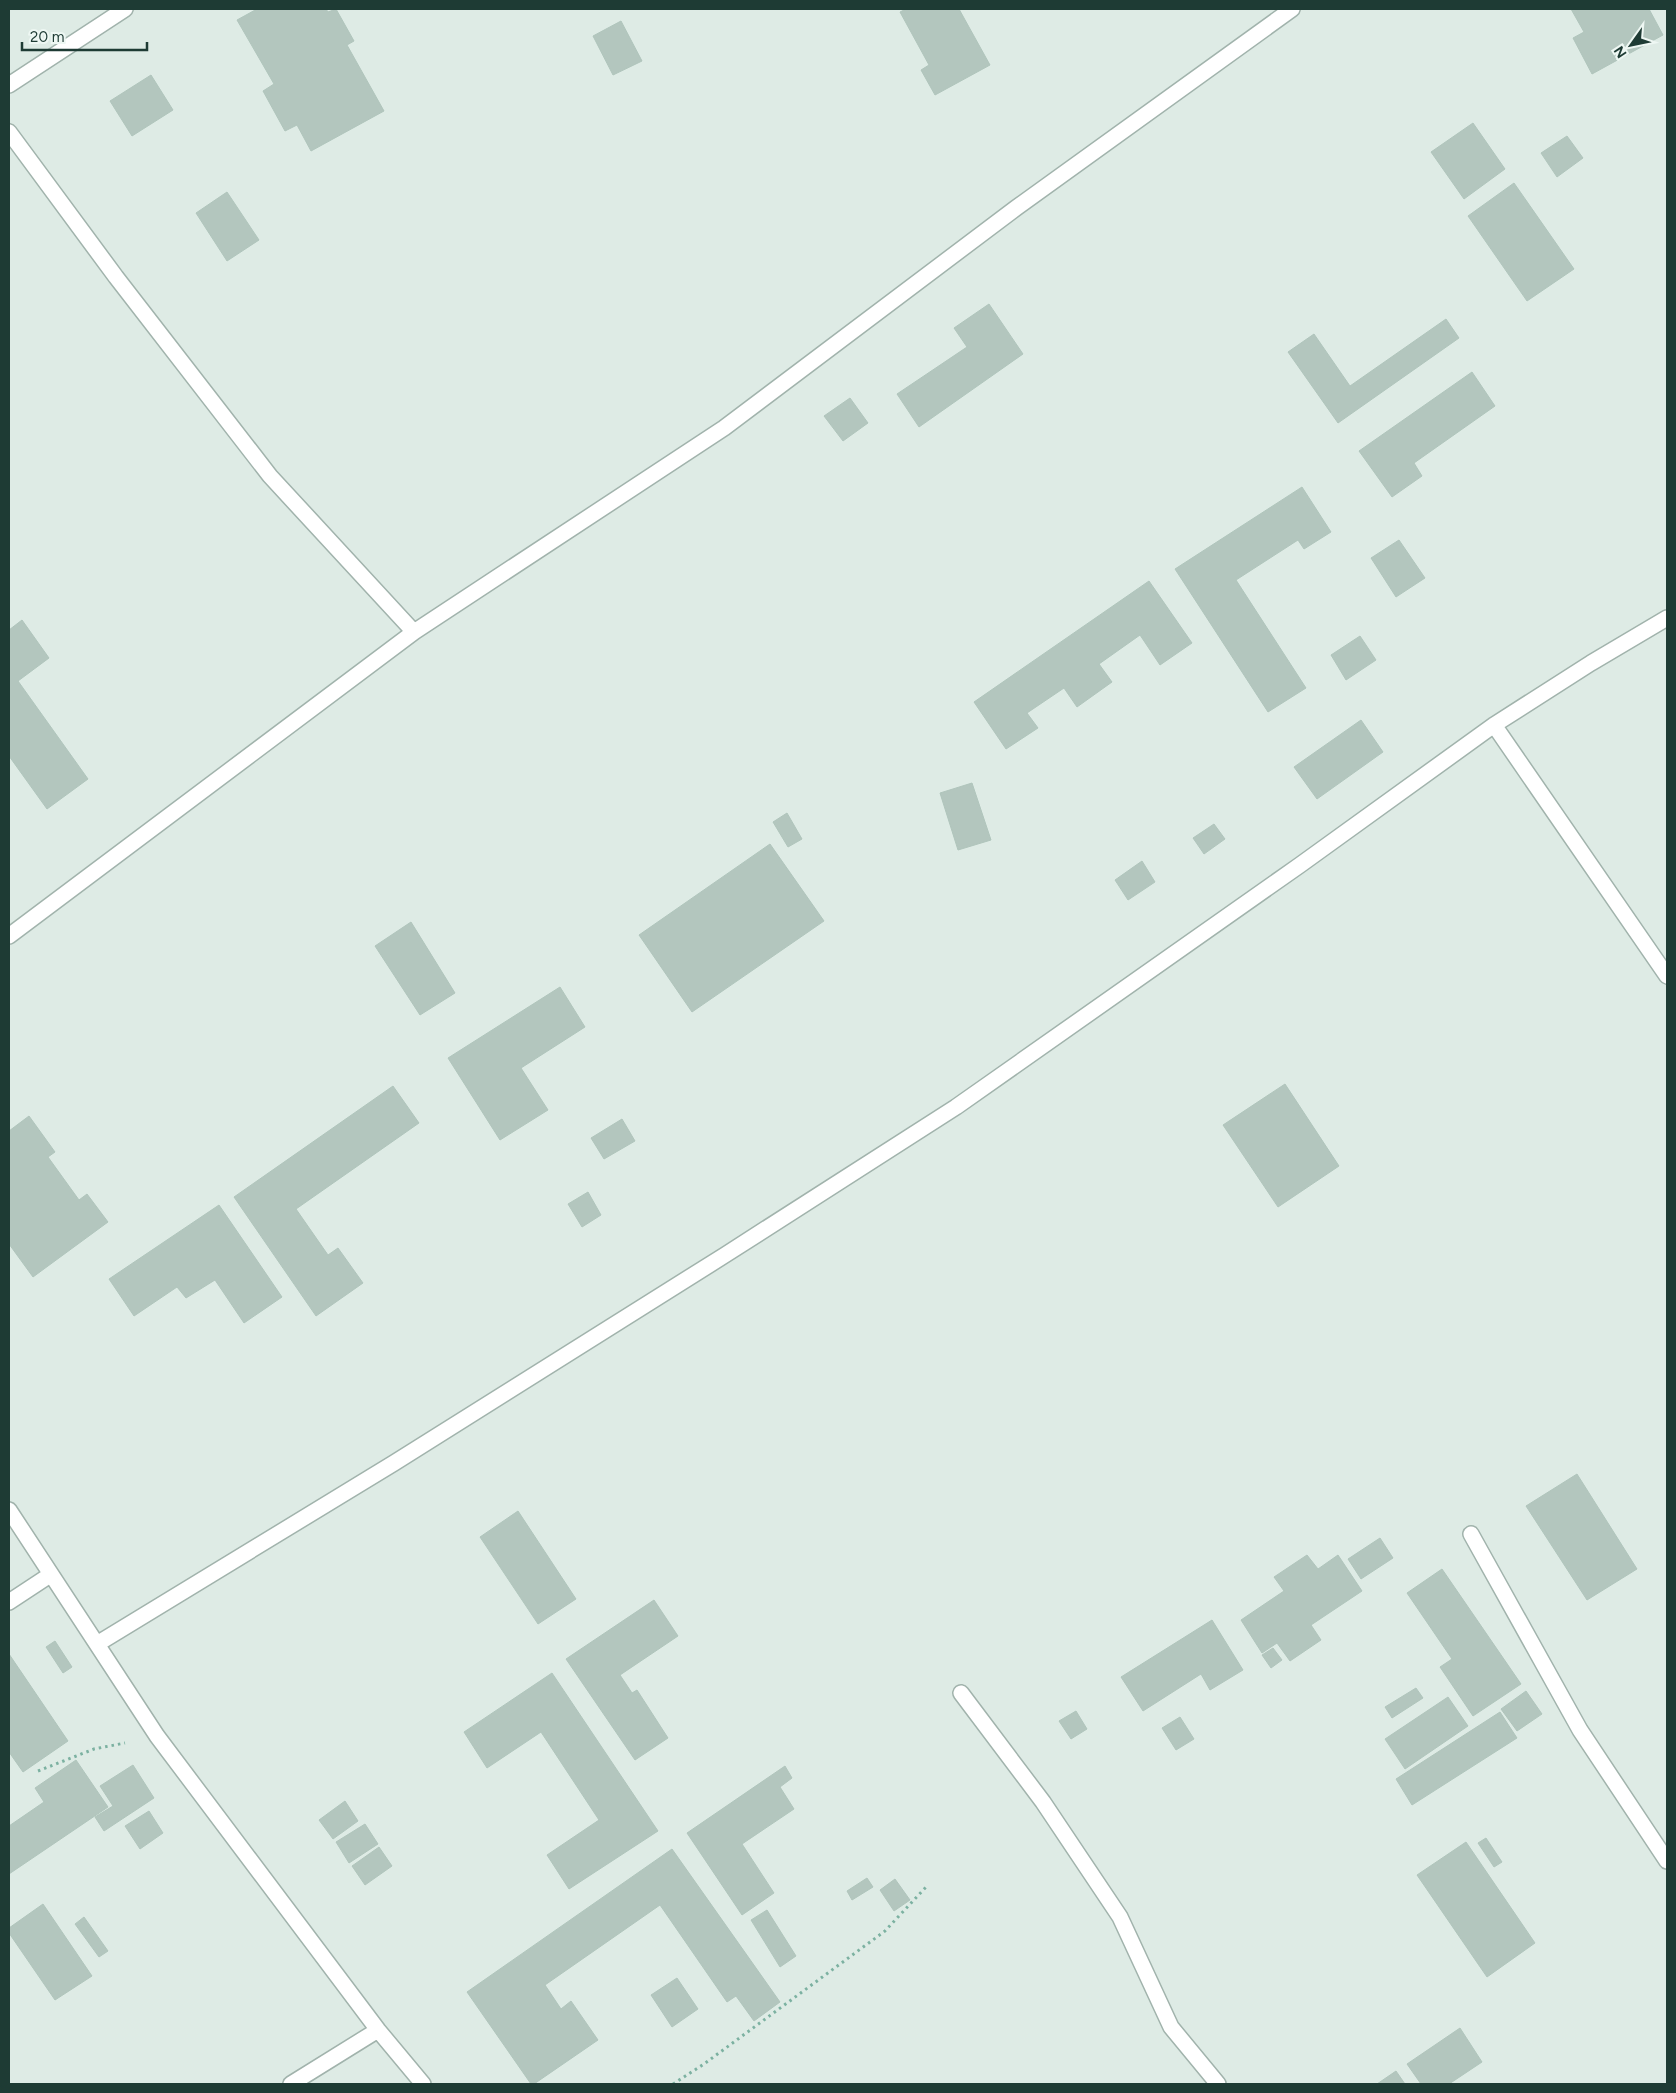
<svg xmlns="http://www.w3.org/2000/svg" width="1676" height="2093" font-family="Figtree,sans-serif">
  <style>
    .building { fill: #b3c6be; stroke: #b0c5bc }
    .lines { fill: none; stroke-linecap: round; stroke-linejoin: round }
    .street-casing { stroke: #a1b3ac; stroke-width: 18 }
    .path { stroke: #7cb1a1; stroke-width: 3; stroke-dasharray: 2.5 4; stroke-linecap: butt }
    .street { stroke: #fff; stroke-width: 15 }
  </style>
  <rect width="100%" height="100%" fill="#deebe5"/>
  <path class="building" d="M257,9H326L328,12L336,9L354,41L347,45L384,111L311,151L297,125L285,131L263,91L274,84L237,20Z
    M906,9H959L990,65L935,95L921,70L929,65L900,12Z
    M1571,9H1649L1663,35L1592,74L1573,38L1584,32Z
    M621,21L642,61L613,75L593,36Z
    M151,75L173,110L132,136L110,101Z
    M1473,123L1505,169L1464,199L1431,152Z
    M1567,136L1583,158L1557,177L1541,153Z
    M1514,183L1574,269L1527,301L1468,216Z
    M227,192L259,240L227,261L196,213Z
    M989,304L1023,354L919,427L897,394L967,347L954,328Z
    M1446,319L1459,338L1338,423L1288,352L1314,334L1350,386Z
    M1472,372L1495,406L1414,463L1422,476L1392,497L1359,451Z
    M850,398L868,423L843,441L824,416Z
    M1302,487L1331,532L1304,549L1298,540L1236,580L1306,688L1268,712L1175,569Z
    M1399,540L1425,578L1396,597L1371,558Z
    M1149,581L1192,643L1160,665L1140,635L1099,664L1112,682L1077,707L1064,688L1027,713L1038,728L1006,749L974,702Z
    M22,620L49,658L18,681L88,779L47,809L9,756V630Z
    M1360,636L1376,660L1346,680L1331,655Z
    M1361,720L1383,752L1317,799L1294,767Z
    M972,783L991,840L958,850L940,793Z
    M787,813L802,839L788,847L773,822Z
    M1214,824L1225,839L1204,854L1193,838Z
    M770,844L824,921L692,1012L639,935Z
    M1142,861L1155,882L1128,900L1115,880Z
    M411,922L455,993L420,1015L375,946Z
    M560,987L585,1027L521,1068L548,1110L500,1140L448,1058Z
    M1285,1084L1339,1166L1278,1207L1223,1125Z
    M393,1086L419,1123L296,1209L328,1255L338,1248L363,1283L316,1316L234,1197Z
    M29,1116L55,1152L48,1157L79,1200L87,1194L108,1222L33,1277L9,1244V1131Z
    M622,1119L635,1141L604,1159L591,1138Z
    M588,1192L601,1215L582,1227L568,1204Z
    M219,1205L282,1297L244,1323L215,1280L186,1298L177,1287L134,1316L109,1279Z
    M1577,1474L1637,1569L1587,1600L1526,1506Z
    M518,1511L576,1599L538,1624L480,1537Z
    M1380,1538L1393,1558L1361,1579L1348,1559Z
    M1307,1555L1318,1569L1338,1555L1362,1591L1311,1625L1321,1640L1290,1661L1277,1643L1262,1653L1241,1620L1284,1591L1274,1577Z
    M1442,1569L1521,1684L1473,1716L1440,1667L1452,1659L1407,1593Z
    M654,1600L678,1636L620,1675L632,1693L637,1690L668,1738L635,1760L566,1659Z
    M1212,1620L1243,1670L1210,1690L1201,1674L1143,1711L1121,1677Z
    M55,1641L72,1667L63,1673L46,1647Z
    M1273,1648L1282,1660L1271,1668L1262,1655Z
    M9,1654L68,1741L23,1772L9,1752Z
    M552,1673L658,1831L569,1889L547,1855L599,1820L541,1732L487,1768L464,1732Z
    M1416,1688L1423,1698L1392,1718L1385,1707Z
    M1526,1691L1542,1714L1517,1731L1501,1709Z
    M1448,1697L1468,1726L1405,1769L1385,1739Z
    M1076,1711L1087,1729L1071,1739L1059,1721Z
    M1500,1712L1517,1738L1412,1805L1396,1779Z
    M1180,1717L1194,1739L1176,1750L1162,1728Z
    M76,1760L108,1807L9,1874V1826L44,1802L35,1788Z
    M133,1765L154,1798L104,1831L95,1817L113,1806L100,1786Z
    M785,1766L792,1778L780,1787L794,1809L742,1844L774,1893L742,1915L687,1833Z
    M345,1801L358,1821L333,1839L319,1820Z
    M149,1811L163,1833L140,1849L125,1826Z
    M365,1824L378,1844L349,1863L336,1842Z
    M1486,1838L1502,1862L1494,1867L1478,1843Z
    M1466,1842L1535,1943L1487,1977L1417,1875Z
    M379,1847L392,1866L365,1885L352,1866Z
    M672,1849L780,2002L754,2021L736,1996L727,2002L660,1905L545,1985L561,2009L571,2001L598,2040L534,2084H531L467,1992Z
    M867,1878L873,1887L852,1900L847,1891Z
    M895,1879L910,1900L894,1911L880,1890Z
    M43,1904L92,1976L55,2000L9,1933V1928Z
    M767,1910L796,1956L780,1967L751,1920Z
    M84,1917L108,1951L99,1957L75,1924Z
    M677,1978L698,2009L672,2027L651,1995Z
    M1460,2028L1482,2062L1449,2084H1421L1407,2064Z
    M1396,2071L1405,2084H1377Z"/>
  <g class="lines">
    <defs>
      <path id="street" d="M9,85L125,9
        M9,132L116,277L270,476L414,632
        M1494,725L1667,976
        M9,936L414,632L724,428L1016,208L1292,9
        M9,1510L157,1736L378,2030L423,2084
        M1471,1534L1580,1730L1667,1861
        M9,1602L50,1575
        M97,1644L394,1463L725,1255L956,1107L1300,865L1494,725L1591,663L1667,618
        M961,1693L1043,1802L1120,1917L1171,2027L1218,2084
        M291,2084L378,2030"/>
    </defs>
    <use href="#street" class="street-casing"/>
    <path class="path" d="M38,1771L94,1749L125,1743
      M673,2084L704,2064L885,1931L927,1886"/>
    <use href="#street" class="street"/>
  </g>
  <rect width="1676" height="2093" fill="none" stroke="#1e3b34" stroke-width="20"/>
  <g transform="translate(1631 45) rotate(237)" stroke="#eef7f3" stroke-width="4" paint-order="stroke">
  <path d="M0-4L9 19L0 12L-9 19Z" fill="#1e3b34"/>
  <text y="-8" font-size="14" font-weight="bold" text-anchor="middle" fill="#1e3b34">N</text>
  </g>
  <path d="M22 42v8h125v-8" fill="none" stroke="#1e3b34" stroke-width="2.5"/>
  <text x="30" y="42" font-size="15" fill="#1e3b34" stroke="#eef7f3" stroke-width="4" paint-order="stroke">20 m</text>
</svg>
